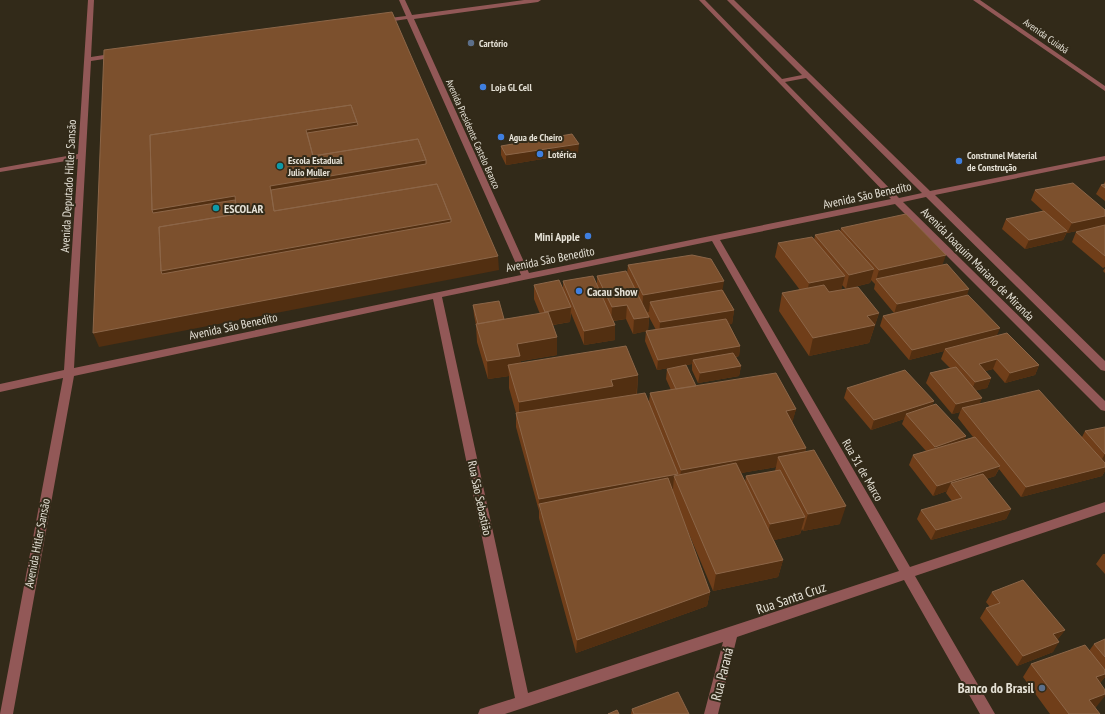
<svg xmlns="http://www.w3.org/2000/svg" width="1105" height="714" font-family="'PT Sans Narrow',sans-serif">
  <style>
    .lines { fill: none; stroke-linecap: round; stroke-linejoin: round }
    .minor { fill: #925857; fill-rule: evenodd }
    .wall { fill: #703e19; fill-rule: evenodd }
    .shaded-wall { fill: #522f11 }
    .building { fill: #7c502d; stroke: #8c6648; fill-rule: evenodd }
    .service-dot { fill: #5c6f8a; stroke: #322a19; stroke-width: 1.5 }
    .shop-dot { fill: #3f7fe0; stroke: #322a19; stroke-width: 1.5 }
    .culture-dot { fill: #0f9aa8; stroke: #322a19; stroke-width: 1.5 }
    .labels { text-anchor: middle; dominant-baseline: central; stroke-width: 4; stroke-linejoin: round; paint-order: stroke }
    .far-street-label { font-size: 10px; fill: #e4e0d5; stroke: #322a19 }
    .far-poi-label { font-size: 10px; font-weight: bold; fill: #e4e0d5; stroke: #322a19; text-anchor: start }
    .street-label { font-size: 12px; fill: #e4e0d5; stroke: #322a19 }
    .poi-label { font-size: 12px; font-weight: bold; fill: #e4e0d5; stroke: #322a19; text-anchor: start }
    .near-street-label { font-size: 14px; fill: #e4e0d5; stroke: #322a19 }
    .near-poi-label { font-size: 14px; font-weight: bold; fill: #e4e0d5; stroke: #322a19; text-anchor: end }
  </style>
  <rect width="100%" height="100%" fill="#322a19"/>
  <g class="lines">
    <path class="minor" d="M88,0H94L91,57L117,53L120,55L117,57L91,61L74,368L521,275L407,19L381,23L378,21L381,19L406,16L399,0H405L412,15L524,0H541L538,2L414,19L529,273L891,199L699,0H705L782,79L802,75L727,0H734L930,191L1105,156V160L935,195L1105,361V371L1101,370L926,197L903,202L1105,401V411L1101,410L895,204L720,240L910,567L1105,502V512L915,576L995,714H980L904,580L737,637L718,714H704L723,642L505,714H478L480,709L515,698L433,299L74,376L13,714H0L63,378L0,392V384L64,370L78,159L0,172V168L78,154ZM806,78L922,193L899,198L785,82ZM712,241L899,571L528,693L442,297Z
      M973,0H980L1105,86V91Z"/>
  </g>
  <path class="wall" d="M501,146L578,153L506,165L501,155Z
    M1105,181V201L1096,194L1101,185L1104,184Z
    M1035,190L1105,210V225L1067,233V232L1063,240L1025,249L1002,229L1006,219L1043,211L1031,200Z
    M1105,225V267L1103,268L1072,242L1076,232Z
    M841,228L943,265L997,336L1039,365L1035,375L1005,383L993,369L985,371L991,378L987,388L976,390L980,403L1082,437L1085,431L1105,428V471L1102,476L1021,497L999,469L995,476L986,479L1011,509L1006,519L931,540L917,519L921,510L952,501L946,493L947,491L933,496L909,465L913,455L926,451L902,424L904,419L871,430L844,398L847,388L934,401L932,405L966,436L964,440L973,437L958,418L960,412L952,414L926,383L930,373L950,368L941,359L944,351L909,360L880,326L883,316L894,313L874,289L875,284L871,280L870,283L846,289L842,285L841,290L879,313L869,343L809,356L779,311L782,293L800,290L775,257L778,243L814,240L815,235L840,232Z
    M628,265L723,290L734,310L732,324H729L740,346L739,356L736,357L741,366L739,376L698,383L692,370V364L657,370L645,341L646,331L633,334L626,319L613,321L615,325V340L584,345L571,313L570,322L553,325L557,337V355L521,361V363L638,375L637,394L649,402L650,393L671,390L666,379L667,369L696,386L796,409L792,422L806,448L805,452L840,524L803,531L802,529L800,534L774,540L783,560L778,577L713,591L684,522L710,592L707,606L576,653L539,518V511L516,427V413L509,388V376L488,379L477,342L476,325L474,315L473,305L504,319L540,314L534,299V285L563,290V281L597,284V276L627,274ZM649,317L656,330L648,331ZM776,467L775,471L746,476L745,482L741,473Z
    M1105,268V273L1103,271Z
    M1103,554H1105V574L1096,564Z
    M992,592L1065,630L1057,640L1053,652L1017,666L980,618L986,608L990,607L986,602Z
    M1105,639V677L1100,683L1097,706L1095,707L1100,714H1050L1023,677L1031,664L1089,651L1094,644Z
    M632,709L689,714H631Z"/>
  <path class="shaded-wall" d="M357,122L360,138L310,146L306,130Z
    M579,144L578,153L506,165V155Z
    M156,152L235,196L451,219L452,236L167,288L161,271L158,227L152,210Z
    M426,160L427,178L274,211L270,186Z
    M1105,216V225L1067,233L1072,223Z
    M1067,231L1063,240L1025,249L1029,240Z
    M946,255L941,269L876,279L875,284L879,270Z
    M498,256L499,270L99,347L93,333Z
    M874,269L870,283L846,289L849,275Z
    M845,276L841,290L806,298L809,283Z
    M724,281L721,299L650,302L649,312L642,313L643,295Z
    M969,289L966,298L894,314L897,304Z
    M627,305L626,319L611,321L612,307Z
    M571,307L570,322L545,326V312Z
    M734,310L732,324L659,337L660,322Z
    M879,313L869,343L809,356L813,338L867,316Z
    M649,317L648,331L633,334L634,319Z
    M615,325V340L584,345V331Z
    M1000,328L996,338L945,349L944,351L909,360L912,350Z
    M557,337V355L521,361V374L508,365L509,376L488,379L487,361L517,344Z
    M740,346L739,356L695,363L693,360L692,364L657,370L658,360Z
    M997,359L993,369L974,374L979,364Z
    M1039,365L1035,375L1005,383L1010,373Z
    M741,366L739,376L698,383L700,373Z
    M638,375L636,399L519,425V402L611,380Z
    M991,378L987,388L971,392L975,382Z
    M982,398L978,408H962L960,412L952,414L956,404Z
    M934,401L930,411L906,414L904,419L871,430L874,420Z
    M796,409L792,424L786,411Z
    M966,436L962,446L931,457L935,447Z
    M806,448L802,462L778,457L776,467L679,484L681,470Z
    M1105,454V463L1099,464Z
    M1000,466L995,476L955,489L951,483L947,491L933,496L937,486Z
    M1105,467V471L1102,476L1021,497L1026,487Z
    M678,474L677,482L674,476L673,489L541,513L539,507V499Z
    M846,506L840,524L803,531L808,514Z
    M1011,509L1006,519L931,540L936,530Z
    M805,517L800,534L766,542L770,524Z
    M783,560L778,577L713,591L716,574Z
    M710,592L707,606L576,653L577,640Z
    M1065,630L1058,639L1047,644L1053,634Z
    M1059,642L1053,652L1017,666L1023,656Z
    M1105,674V677L1097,686L1096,677Z
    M1105,694V696L1097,706L1079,713L1089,700Z"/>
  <path class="building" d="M392,12L498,256L93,333L104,50ZM351,105L358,125L307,133L313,156L418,139L426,160V164L271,190L274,211L437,184L451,219V222L162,274L161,271L159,227L237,214L235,200L153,213L152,210L150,135Z
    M351,105L357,122L306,130L313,156L418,139L426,160L270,186L274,211L437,184L451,219L161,271L159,227L237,214L235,196L152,210L150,135Z
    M572,134L579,144L506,155L501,146Z
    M1073,183L1105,210V216L1072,223L1035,190Z
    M1105,184V188L1101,185Z
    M1044,211L1067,231L1029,240L1006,219Z
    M906,214L946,255L879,270L841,228Z
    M1105,225V256L1076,232Z
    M839,230L874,269L849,275L815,235Z
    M812,237L845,276L809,283L778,243Z
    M692,255L711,259L724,281L643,295L628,265Z
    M947,264L969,289L897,304L876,279Z
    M626,271L649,317L634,319L627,305L612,307L597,276Z
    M593,276L615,325L584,331L563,281Z
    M559,280L571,307L545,312L534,285Z
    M824,285L829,292L858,287L879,313L867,316L875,325L813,338L782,293Z
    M722,290L734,310L660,322L650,302Z
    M968,295L1000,328L912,350L883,316Z
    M499,301L504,319L478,324L473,305Z
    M548,312L557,337L517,344L520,356L487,361L476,324Z
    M726,319L740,346L658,360L646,331Z
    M1007,333L1039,365L1010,373L997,359L979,364L991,378L975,382L945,349Z
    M626,346L638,375L611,380L613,386L519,402L508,365Z
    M733,353L741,366L700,373L693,360Z
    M686,365L696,386L676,389L667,369Z
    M956,367L982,398L956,404L930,373Z
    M905,370L934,401L874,420L847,388Z
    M776,373L796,409L786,411L806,448L681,470L650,393Z
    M1039,390L1105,463V467L1026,487L962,408Z
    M645,393L678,474L539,499L516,413Z
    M936,404L966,436L935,447L906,414Z
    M1105,427V454L1085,431Z
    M975,437L1000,466L937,486L913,455Z
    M814,450L846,506L808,514L778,457Z
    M736,463L783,560L716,574L674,476Z
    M780,470L805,517L770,524L746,476Z
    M983,474L1011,509L936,530L921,510L962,498L951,483Z
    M668,478L710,592L577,640L539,504Z
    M1023,580L1065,630L1053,634L1059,642L1023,656L986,608L1000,603L992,592Z
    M1105,639V657L1094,644Z
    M1085,645L1105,670V674L1096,677L1105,690V694L1089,700L1100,714H1069L1031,664Z
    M678,692L689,714H634L632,709Z
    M617,710L619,714H608Z"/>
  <g class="service-dot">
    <circle cx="471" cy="43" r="4"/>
    <circle cx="1042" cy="688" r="4"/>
  </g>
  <g class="shop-dot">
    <circle cx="483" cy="87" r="4"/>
    <circle cx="501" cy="137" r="4"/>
    <circle cx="540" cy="154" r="4"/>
    <circle cx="959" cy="161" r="4"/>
    <circle cx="588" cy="236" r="4"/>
    <circle cx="579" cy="291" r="4"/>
  </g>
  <g class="culture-dot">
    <circle cx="280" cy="166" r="4"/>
    <circle cx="216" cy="208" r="4"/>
  </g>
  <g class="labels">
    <g class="far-street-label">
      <text transform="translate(1046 36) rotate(35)">Avenida Cuiabá</text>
      <text transform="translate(473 134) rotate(66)">Avenida Presidente Castelo Branco</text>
    </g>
    <g class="far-poi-label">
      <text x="479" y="43">Cartório</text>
      <text x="491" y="87">Loja GL Cell</text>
      <text x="509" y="137">Agua de Cheiro</text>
      <text x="548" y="154">Lotérica</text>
      <text x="967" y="155">Construnel Material<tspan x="967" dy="12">de Construção</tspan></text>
      <text x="288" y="160">Escola Estadual<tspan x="288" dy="12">Julio Muller</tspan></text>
    </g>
    <g class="street-label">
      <text transform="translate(68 186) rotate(-87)">Avenida Deputado Hitler Sansão</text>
      <text transform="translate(867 195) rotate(-12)">Avenida São Benedito</text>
      <text transform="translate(550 259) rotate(-11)">Avenida São Benedito</text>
      <text transform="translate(978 264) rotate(45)">Avenida Joaquim Mariano de Miranda</text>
      <text transform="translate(233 326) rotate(-12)">Avenida São Benedito</text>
      <text transform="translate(863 470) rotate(60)">Rua 31 de Marco</text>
      <text transform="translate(480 498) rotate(78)">Rua São Sebastião</text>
      <text transform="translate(37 543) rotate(-79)">Avenida Hitler Sansão</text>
    </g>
    <g class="poi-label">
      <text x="224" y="208">ESCOLAR</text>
      <text x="580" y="236" text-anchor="end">Mini Apple</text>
      <text x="587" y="291">Cacau Show</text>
    </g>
    <g class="near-street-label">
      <text transform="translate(791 598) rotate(-19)">Rua Santa Cruz</text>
      <text transform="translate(722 674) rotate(-76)">Rua Paraná</text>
    </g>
    <g class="near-poi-label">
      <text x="1034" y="688">Banco do Brasil</text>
    </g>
  </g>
</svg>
